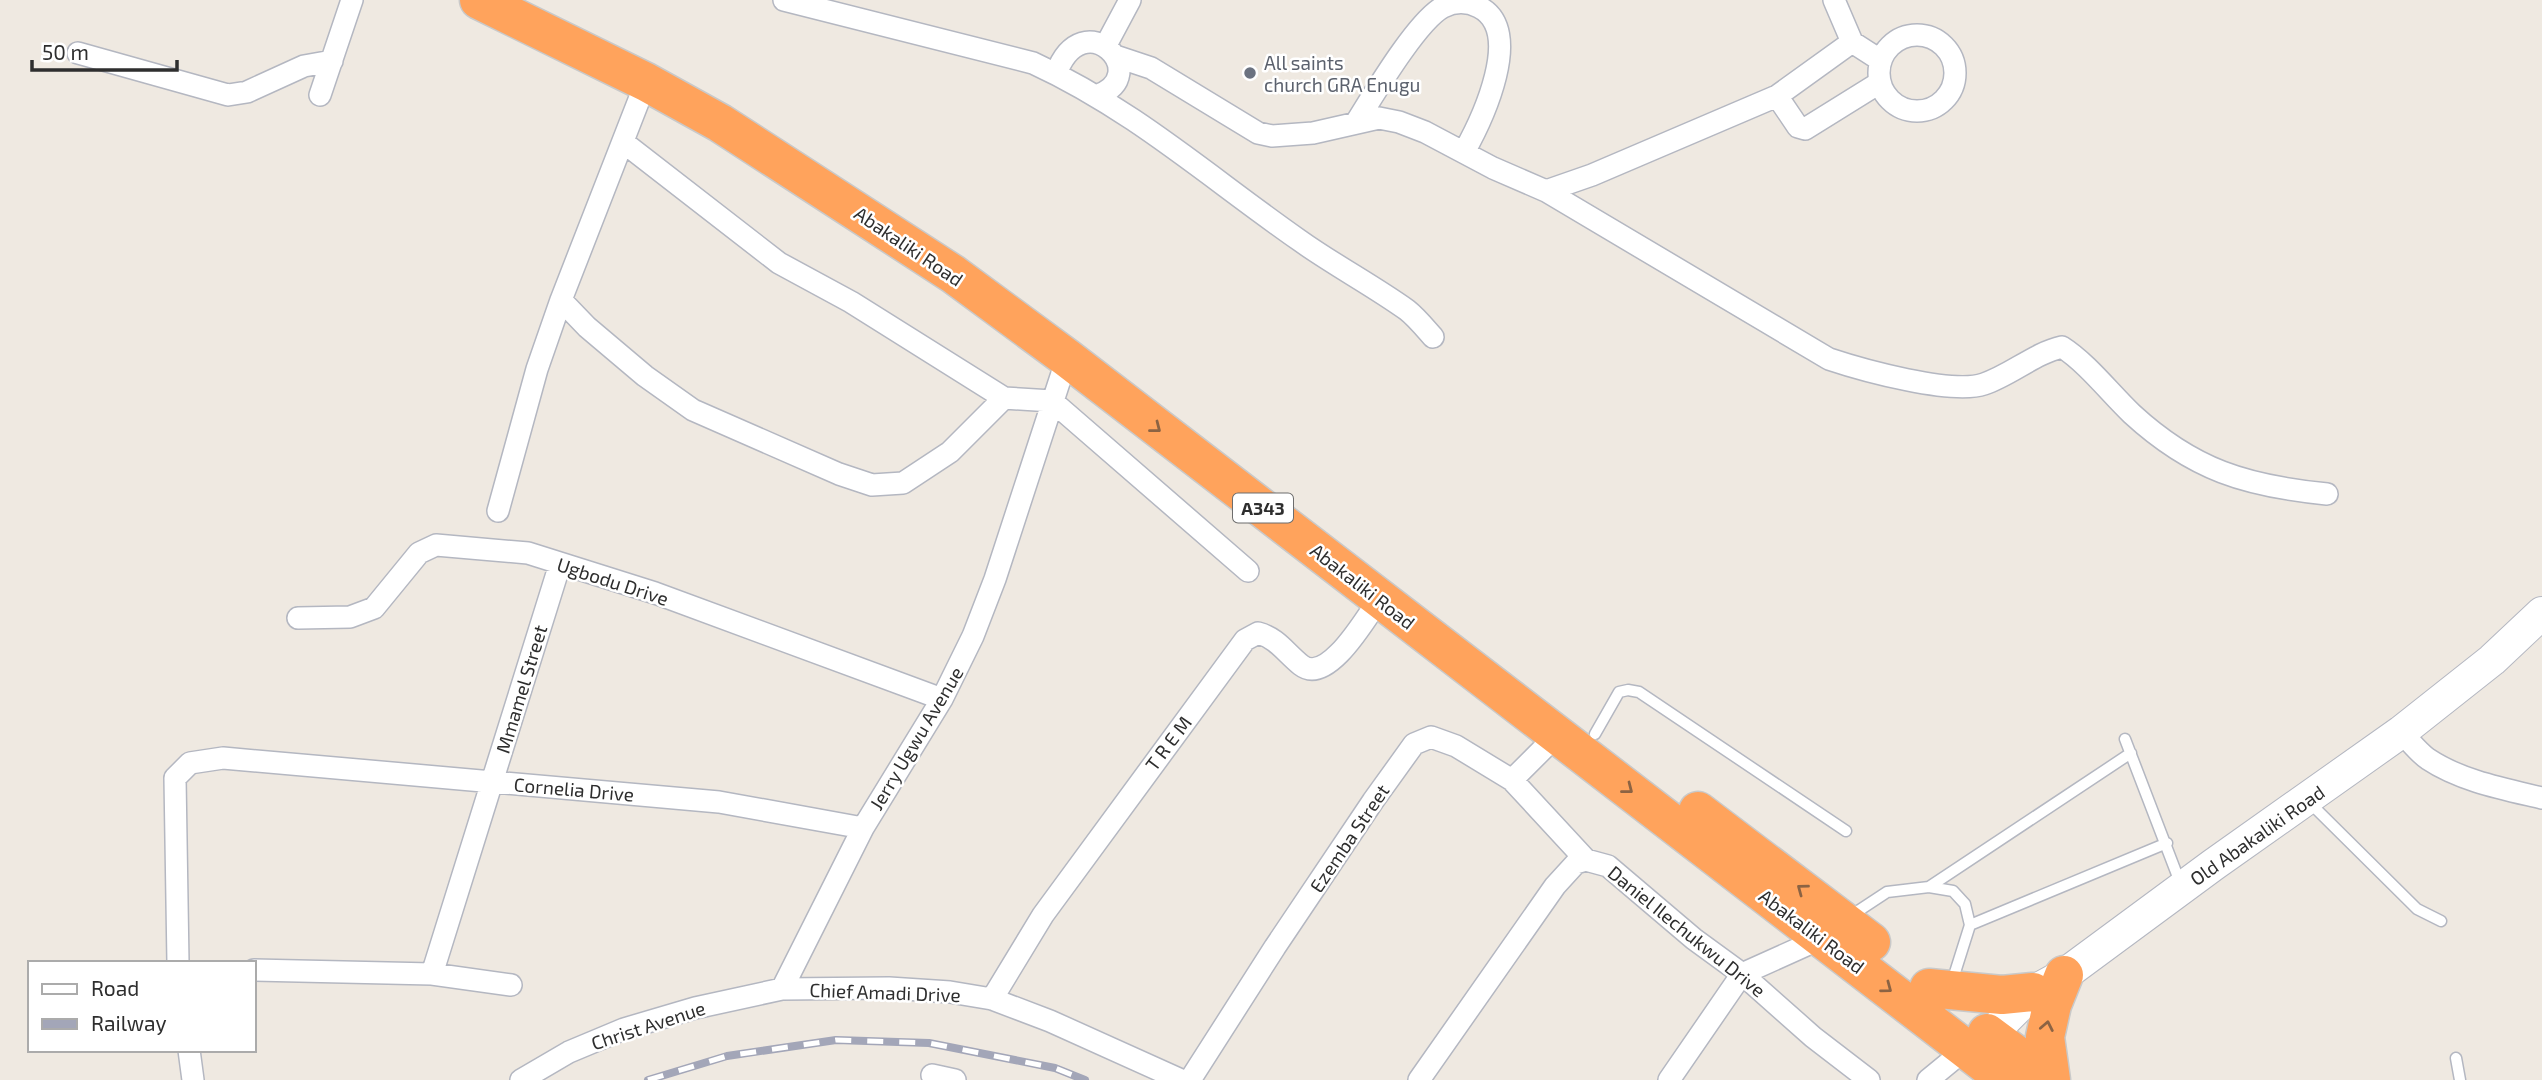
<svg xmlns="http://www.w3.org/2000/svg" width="2542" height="1080" font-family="'Exo 2',sans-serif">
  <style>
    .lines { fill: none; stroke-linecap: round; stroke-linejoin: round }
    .lane-casing { stroke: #b4b7c1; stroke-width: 13 }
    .street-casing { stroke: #b4b7c1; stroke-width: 24 }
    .secondary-casing { stroke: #b4b7c1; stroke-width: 34 }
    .highway-casing { stroke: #c9c9c9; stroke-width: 41 }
    .lane { stroke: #fff; stroke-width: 10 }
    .street { stroke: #fff; stroke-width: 21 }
    .secondary { stroke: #fff; stroke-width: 32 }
    .highway { stroke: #ffa35c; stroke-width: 38 }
    .rail-casing { stroke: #a3a6b8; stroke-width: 8 }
    .rail { stroke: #fff; stroke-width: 5; stroke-dasharray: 16; stroke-linecap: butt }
    .oneway { stroke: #8c6343 }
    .worship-dot { fill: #6b7280; stroke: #fff; stroke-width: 2.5 }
    .labels { text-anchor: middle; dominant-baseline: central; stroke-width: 5; stroke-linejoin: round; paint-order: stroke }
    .shield { fill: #fff; stroke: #6d6d6d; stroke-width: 2 }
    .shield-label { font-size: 18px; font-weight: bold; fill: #2e2e2e }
    .worship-label { font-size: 19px; fill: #5b616d; stroke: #fff; text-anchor: start }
    .street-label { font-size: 19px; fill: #2e2e2e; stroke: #fff }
  </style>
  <rect width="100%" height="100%" fill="#efe9e1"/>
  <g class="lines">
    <defs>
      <path id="lane" d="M1595,734L1619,692L1628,690L1639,692L1846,831
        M2125,739L2181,885
        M2309,802L2417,909L2441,921
        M1929,887L2131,753
        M1849,917L1887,892L1929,887L1953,891L1965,904L1970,925L1952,982
        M1970,925L2167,843
        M2456,1058L2460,1080"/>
      <path id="street" d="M784,0L1033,63C1133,109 1210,178 1299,240C1334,265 1372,285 1407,310C1416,317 1425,328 1433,337
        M1834,0L1852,42
        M1879 73a38 38 0 1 1 76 0a38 38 0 1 1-76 0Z
        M1106,45L1130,0
        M78,53L228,95L247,92L304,66L332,61
        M1118,57L1151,68L1258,133L1272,136L1313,133L1379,118L1399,122L1425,132L1493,168L1546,191L1592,175L1777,96L1798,127L1805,129L1879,83
        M1056,74C1083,0 1156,75 1096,96
        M320,95L352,0
        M1777,96L1852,42L1880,60
        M1357,121C1374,94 1417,21 1443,7C1455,1 1467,1 1479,7C1525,30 1482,120 1464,152
        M623,142L779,263L851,302L1004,398L1052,401L1248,571
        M1546,191L1829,359C1862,370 1952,395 1984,384C2011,375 2035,353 2062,347C2087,363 2110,393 2132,414C2193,470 2246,486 2327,494
        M561,300L587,327L645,376L693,410L839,474L872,485L903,483L950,452L1004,398
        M498,511L537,369L561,300L646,82
        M298,618L350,617L374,608L419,553L436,545L528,553L655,593L942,699
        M2401,732C2410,741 2418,752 2428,759C2461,781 2504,789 2542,798
        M1512,780L1586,860
        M178,963L175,778L190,763L223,758L719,802L863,828
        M254,970L432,974L511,985
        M432,974L560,564
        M782,989L863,828L942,699L973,636L995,579L1067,358
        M992,999L1043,915L1245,640L1258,633C1277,638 1285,652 1301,665C1328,686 1367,616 1380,598
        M189,1050L193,1080
        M932,1075L955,1080
        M521,1080L569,1052L624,1029L695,1008L782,989L889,988L950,992L992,999L1050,1021L1181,1080
        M1190,1080L1275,947L1373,801L1414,744L1431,737L1456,746L1512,780L1558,734
        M1419,1080L1555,886L1576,863L1586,860L1608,866L1694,939L1742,974L1813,1037L1869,1080
        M1669,1080L1742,974L1822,938
        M1928,1080L1967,1048"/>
      <path id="secondary" d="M1970,1047L1990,1035L2033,992L2064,975L2213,865L2401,732L2492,660L2542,613"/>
      <path id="highway" d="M479,0L646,82L720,123L953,274L1067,358L2006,1080
        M1698,811L1871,942
        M1929,988L2002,995L2033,992
        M1987,1033L2050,1080
        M2051,1080L2045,1037L2052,1005L2064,975"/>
    </defs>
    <use href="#lane" class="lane-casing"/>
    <use href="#street" class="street-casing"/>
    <use href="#secondary" class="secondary-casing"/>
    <use href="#highway" class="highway-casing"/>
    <use href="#lane" class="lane"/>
    <use href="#street" class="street"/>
    <use href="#secondary" class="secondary"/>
    <use href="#highway" class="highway"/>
    <defs>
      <path id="rail" d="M648,1080L727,1056L836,1040L929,1043L1055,1068L1085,1080"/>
    </defs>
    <use href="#rail" class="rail-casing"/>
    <use href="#rail" class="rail"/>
  </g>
  <defs><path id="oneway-chevron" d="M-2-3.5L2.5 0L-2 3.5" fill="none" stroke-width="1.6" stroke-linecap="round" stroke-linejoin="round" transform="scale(1.75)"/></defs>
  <g class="oneway">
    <use href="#oneway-chevron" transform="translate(1156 428) rotate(38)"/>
    <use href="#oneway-chevron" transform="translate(1628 789) rotate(38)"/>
    <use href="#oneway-chevron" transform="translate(1802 889) rotate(-143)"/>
    <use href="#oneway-chevron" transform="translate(1887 988) rotate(37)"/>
    <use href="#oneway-chevron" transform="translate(2047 1026) rotate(-79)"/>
  </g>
  <circle class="worship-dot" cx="1250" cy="73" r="7"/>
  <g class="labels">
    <rect class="shield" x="1233" y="493.5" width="60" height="29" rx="5"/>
    <g class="shield-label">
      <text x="1263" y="508">A343</text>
    </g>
    <g class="worship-label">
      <text x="1264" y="62">All saints<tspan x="1264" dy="22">church GRA Enugu</tspan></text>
    </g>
    <g class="street-label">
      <text transform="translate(909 246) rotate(34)">Abakaliki Road</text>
      <text transform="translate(613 581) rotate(18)">Ugbodu Drive</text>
      <text transform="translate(1363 586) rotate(38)">Abakaliki Road</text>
      <text transform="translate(521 689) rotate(-73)">Mmamel Street</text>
      <text transform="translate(916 738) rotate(-59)">Jerry Ugwu Avenue</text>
      <text transform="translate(1168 743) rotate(-53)">T R E M</text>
      <text transform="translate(574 789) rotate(5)">Cornelia Drive</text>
      <text transform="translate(2257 835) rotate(-35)">Old Abakaliki Road</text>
      <text transform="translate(1349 838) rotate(-56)">Ezemba Street</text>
      <text transform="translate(1687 931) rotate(39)">Daniel Ilechukwu Drive</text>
      <text transform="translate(1812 931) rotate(37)">Abakaliki Road</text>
      <text transform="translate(885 992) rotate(2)">Chief Amadi Drive</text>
      <text transform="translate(648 1025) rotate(-18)">Christ Avenue</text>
    </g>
  </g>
  <rect x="28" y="961" width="228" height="91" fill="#ffffff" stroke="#ababab" stroke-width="2"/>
  <rect x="42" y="984" width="35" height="10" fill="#ffffff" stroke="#ababab" stroke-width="2"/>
  <text x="91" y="996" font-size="21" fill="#2e2e2e">Road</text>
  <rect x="42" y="1019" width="35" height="10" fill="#a3a6b8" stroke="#ababab" stroke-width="2"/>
  <text x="91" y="1031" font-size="21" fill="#2e2e2e">Railway</text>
  <path d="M32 60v10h145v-10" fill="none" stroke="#2e2e2e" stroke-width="3.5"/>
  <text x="42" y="60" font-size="21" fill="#2e2e2e" stroke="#ffffff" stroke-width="5" paint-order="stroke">50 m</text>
</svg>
